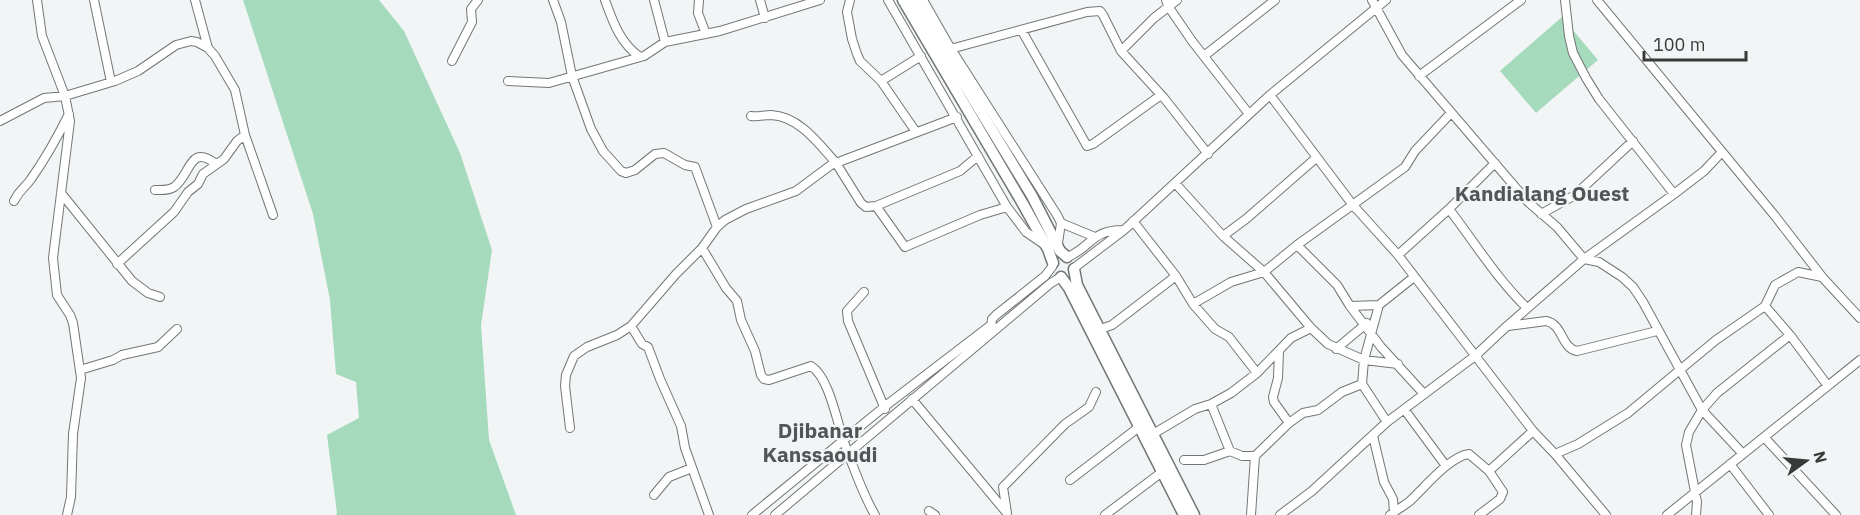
<svg xmlns="http://www.w3.org/2000/svg" width="1860" height="515" font-family="'IBM Plex Sans',sans-serif">
  <style>
    .green { fill: #a5dabd }
    .lines { fill: none; stroke-linecap: round; stroke-linejoin: round }
    .minor-casing { stroke: #727677; stroke-width: 10 }
    .major-casing { stroke: #727677; stroke-width: 13 }
    .minor { stroke: #fff; stroke-width: 8 }
    .major { stroke: #fff; stroke-width: 10 }
    .labels { text-anchor: middle; dominant-baseline: central; stroke-width: 4.5; stroke-linejoin: round; paint-order: stroke }
    .neighbourhood-label { font-size: 21px; font-weight: bold; fill: #525556; stroke: #f1f5f6 }
  </style>
  <rect width="100%" height="100%" fill="#f1f5f6"/>
  <path class="green" d="M243,0H379L404,31L460,153L492,250L481,325L489,440L516,515H336L337,513L327,435L359,418L356,382L336,374L330,300L313,214Z
    M1562,17L1598,60L1536,113L1500,71Z"/>
  <g class="lines">
    <defs>
      <path id="minor" d="M37,0L42,36L65,96L70,121L53,258L57,295L70,315L73,323L81,378L73,434L71,497L67,515
        M94,0L111,82
        M195,0L208,48
        M553,0L561,22L572,76L591,129L603,151L621,171L626,173L635,170L655,154L664,153L685,165L695,167L717,227
        M605,0C613,22 620,43 640,57
        M654,0L665,42
        M699,0L698,13L706,34
        M760,0L765,18
        M850,0L847,12L852,39L857,54L860,61L881,81
        M888,0L1007,207L1026,232L1045,245
        M923,0L951,49L1057,215L1061,223L1058,243
        M1166,0L1168,6L1192,41L1249,114
        M1372,0L1402,55L1528,202L1557,227L1584,259L1599,262L1622,277L1633,287L1643,302L1702,410L1689,432L1686,445L1697,502L1696,515
        M1565,0L1569,36L1573,53L1586,78L1599,99L1674,194
        M1597,0L1775,216L1823,278L1860,318
        M1022,31L1087,146L1093,144L1161,95
        M943,51L1087,12L1100,11L1103,15L1121,51L1164,98L1208,154
        M1121,51L1154,18L1177,0
        M1204,56L1275,0
        M452,61L472,22L471,9L478,0
        M1419,76L1521,0
        M508,81L549,83L644,56L665,42L720,31L820,0
        M1270,95L1352,204L1398,255L1533,431L1555,454L1606,515
        M751,116C758,117 764,115 771,115C799,116 819,144 836,163L957,117
        M0,121L44,98L65,96L115,81L138,71L176,45L191,41L197,42L208,48L215,56L235,90L245,135L273,215
        M916,132L881,81L921,56
        M1175,183L1223,236L1264,272L1311,328L1328,344L1364,360L1398,364
        M155,190C161,190 168,191 174,187C191,175 189,143 216,164
        M61,193L132,281L148,293L160,297
        M14,201C20,189 25,188 31,179C46,158 58,136 69,114
        M876,206L960,171L978,156
        M1449,209C1475,243 1497,279 1527,308
        M1541,214L1575,195L1633,141
        M1133,221L1176,276L1193,304L1215,329L1229,337L1257,373
        M1061,223L1095,237
        M1223,236L1246,219L1316,158
        M1297,245L1337,285L1350,306L1381,347L1424,394
        M702,248L726,288L737,301L741,320L755,351L761,375L764,379L769,380L811,366C829,377 837,422 844,442C853,466 862,493 875,515
        M1398,255L1449,209L1495,163
        M1068,257C1092,246 1092,230 1123,230
        M117,264L174,212L188,192L198,184L203,174L224,159L237,141L245,135
        M1074,268L1124,230L1270,95L1386,0
        M864,292L847,311L848,321L885,409
        M1193,304L1231,282L1264,272L1297,245L1405,167L1415,151L1451,113
        M1379,305L1364,360L1362,384L1387,422
        M1350,306L1379,305L1414,277
        M1765,306L1790,335L1828,386
        M631,326L642,344L648,347L660,379L681,426L685,448L709,515
        M1508,326L1546,321C1563,324 1561,348 1577,351L1657,331
        M991,328L992,319L996,315L1045,276L1052,267
        M1095,331L1112,325L1176,276
        M1336,349L1367,323
        M1279,351L1278,378L1273,397L1274,402L1289,423
        M80,370L113,360L122,355L158,347L177,329
        M912,399L1006,512
        M1211,404L1230,451
        M1404,409L1446,466
        M570,428L565,386L566,375L574,356L587,347L617,335L631,326L676,274L702,248L717,227L725,220L746,209L796,191L831,165L836,163L861,203L866,207L876,206L905,247L980,215L1007,207
        M1153,434L1195,409L1211,404L1231,393L1257,373L1291,338L1311,328
        M1373,436L1384,482L1393,499L1394,512
        M1764,437L1836,515
        M1555,454L1578,444L1628,413L1716,340L1765,306L1775,285L1798,272L1822,277
        M1743,454L1702,410L1717,393L1790,335
        M1184,460H1204L1230,451L1242,456H1255L1289,423L1303,413L1318,410L1342,392L1362,384
        M1730,464L1769,515
        M1489,471L1533,431
        M1070,480L1139,427
        M654,495L669,477L692,468
        M929,511L935,515
        M1007,513L1003,487L1065,424L1089,407L1096,392
        M752,515L884,407L991,325
        M775,515L1051,283L1061,277
        M1105,515L1162,472
        M1251,515L1255,456
        M1280,515L1312,491L1387,422L1475,356L1507,326L1584,259L1674,194L1704,171L1722,152
        M1390,515C1396,510 1404,506 1410,501C1424,488 1450,456 1469,454L1489,471L1503,492L1500,499L1479,515
        M1667,515L1860,360"/>
      <path id="major" d="M903,0L1023,204L1048,249L1053,263
        M913,0L1032,196L1060,251L1067,257
        M1074,269L1077,285L1194,515
        M1061,277L1069,288L1184,515"/>
    </defs>
    <use href="#minor" class="minor-casing"/>
    <use href="#major" class="major-casing"/>
    <use href="#minor" class="minor"/>
    <use href="#major" class="major"/>
  </g>
  <g class="labels">
    <g class="neighbourhood-label">
      <text x="1542" y="193">Kandialang Ouest</text>
      <text x="820" y="430">Djibanar<tspan x="820" dy="24">Kanssaoudi</tspan></text>
    </g>
  </g>
  <g transform="translate(1806 461) rotate(75)" stroke="#f1f5f6" stroke-width="4.5" paint-order="stroke">
  <path d="M0-4.5L10 22L0 15L-10 22Z" fill="#393b3b"/>
  <text y="-9" font-size="16" font-weight="bold" text-anchor="middle" fill="#393b3b">N</text>
  </g>
  <path d="M1644 51v9h102v-9" fill="none" stroke="#393b3b" stroke-width="3"/>
  <text x="1653" y="51" font-size="18" fill="#393b3b" stroke="#f1f5f6" stroke-width="4.5" paint-order="stroke">100 m</text>
</svg>
